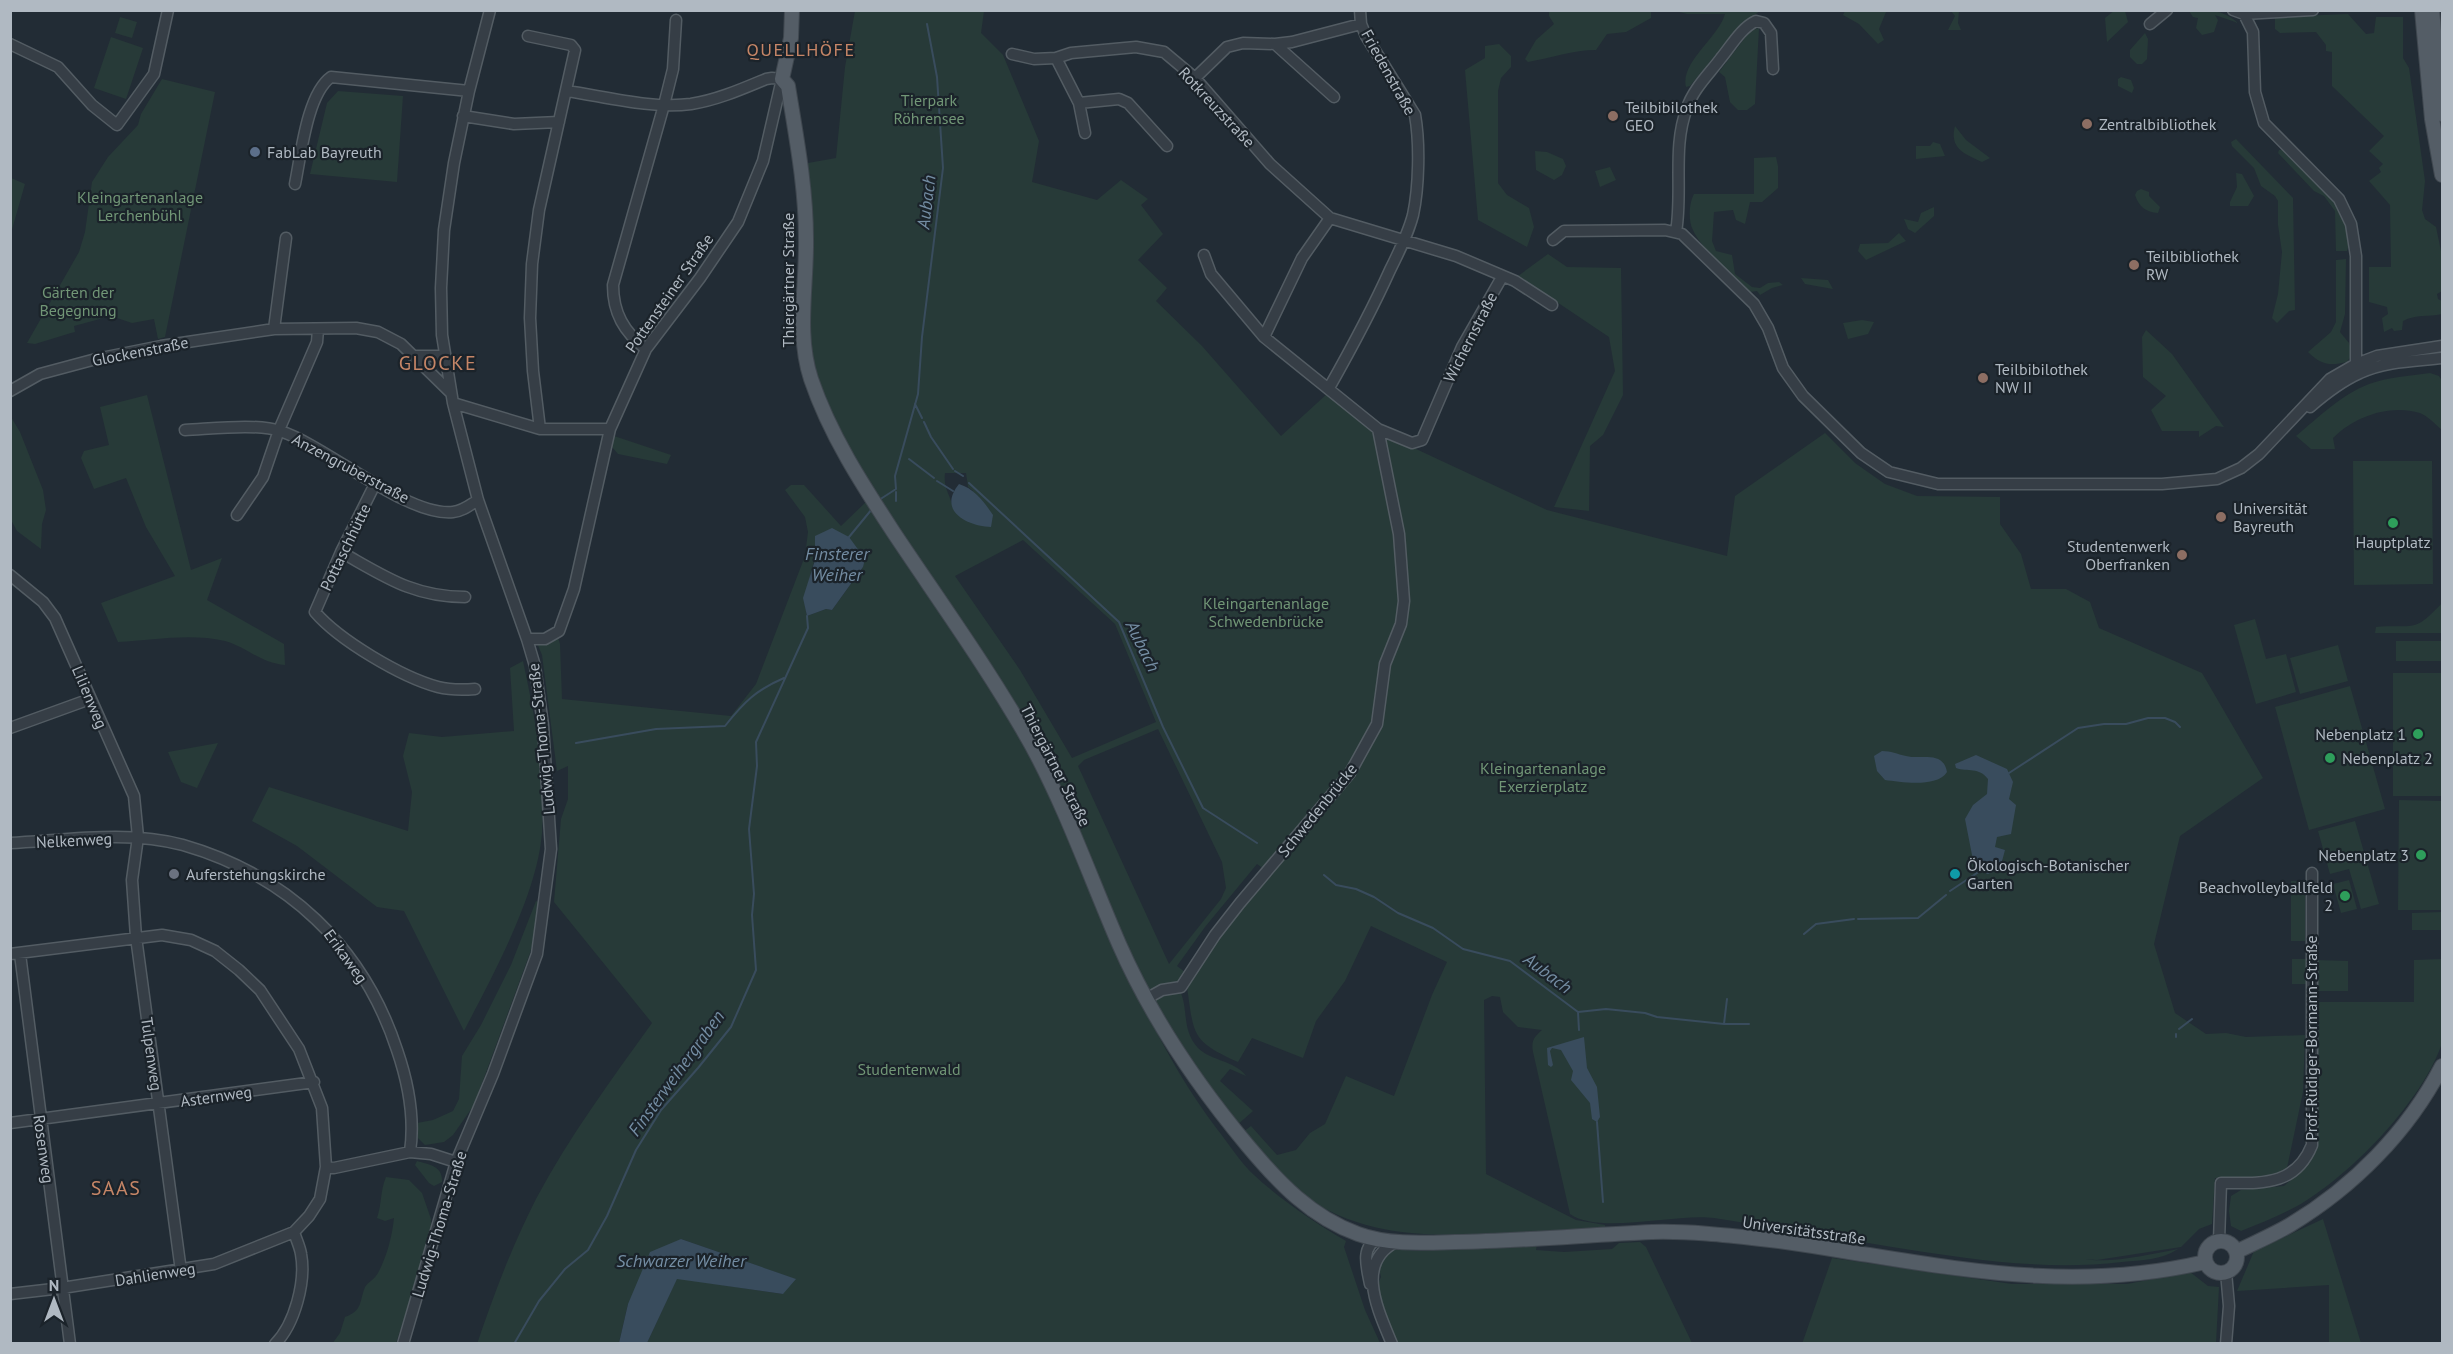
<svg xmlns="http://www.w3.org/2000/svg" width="2453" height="1354" font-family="'PT Sans',sans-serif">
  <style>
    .green { fill: #273a38; fill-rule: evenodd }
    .water { fill: #394c5d }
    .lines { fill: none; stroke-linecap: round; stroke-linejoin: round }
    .stream { stroke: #394c5d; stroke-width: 2 }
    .minor-casing { stroke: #535c63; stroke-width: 13 }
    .major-casing { stroke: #3f474f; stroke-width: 16 }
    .minor { stroke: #363e46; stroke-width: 10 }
    .major { stroke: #545d66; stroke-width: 14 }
    .education-dot { fill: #8d6e63; stroke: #1b232a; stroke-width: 2 }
    .service-dot { fill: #5c6f8a; stroke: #1b232a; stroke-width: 2 }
    .leisure-dot { fill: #2e9e5b; stroke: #1b232a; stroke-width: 2 }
    .worship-dot { fill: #6b7280; stroke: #1b232a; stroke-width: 2 }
    .culture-dot { fill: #0f9aa8; stroke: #1b232a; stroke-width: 2 }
    .labels { text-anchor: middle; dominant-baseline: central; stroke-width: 4.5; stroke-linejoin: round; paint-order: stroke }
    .street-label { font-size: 16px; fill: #b0b9c2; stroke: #1b232a }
    .park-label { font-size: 16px; fill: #719676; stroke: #1b232a }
    .poi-label { font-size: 16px; fill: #b0b9c2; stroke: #1b232a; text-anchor: start }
    .neighbourhood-label { font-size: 18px; letter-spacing: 1.5px; fill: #c68667; stroke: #1b232a }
    .water-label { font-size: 18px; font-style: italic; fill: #748da3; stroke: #1b232a }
    .quarter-label { font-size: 20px; letter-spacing: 1.5px; fill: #c68667; stroke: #1b232a }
  </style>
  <rect width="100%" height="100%" fill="#222c35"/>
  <path class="green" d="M1873,10L1886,12L1879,29L1884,40L1878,44L1859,24L1843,15L1845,11Z
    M2115,10L2125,11L2128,22L2107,42L2105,18Z
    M855,11H984L981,33L1003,55L1039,141L1032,182L1097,200L1121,180L1148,199L1141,205L1163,234L1138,260L1167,288L1156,301L1202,346L1281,436L1328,393L1386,435L1547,510L1727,556L1735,496L1825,433L1855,463L1885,484L1917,496L2000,497V524L2021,554L2031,589H2066L2090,602L2099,628L2202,673L2263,778L2180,836L2154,944L2175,1013L2206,1034L2226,1033L2246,1037L2305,1035L2303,1092L2287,1168C2267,1183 2238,1178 2215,1178L2212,1224L2199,1229L2181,1247L2097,1260L2085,1259C2110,1264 2152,1254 2178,1249C2161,1260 2142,1260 2122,1262C2044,1271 1968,1259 1892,1247C1833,1237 1770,1227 1714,1218C1676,1213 1600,1235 1570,1214L1533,1052C1531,1041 1534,1037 1542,1030L1518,1027L1503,1012L1500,997L1492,996L1484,1000L1486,1174L1576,1220L1605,1225V1230C1569,1231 1532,1233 1496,1234C1422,1236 1362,1237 1299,1193C1281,1180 1259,1149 1243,1132L1251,1126L1277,1155L1296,1150L1310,1133L1325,1124L1346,1076L1394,1096L1432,995L1447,962L1371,926L1345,981L1316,1021L1303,1058L1252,1038L1238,1062C1191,1041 1194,1035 1187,987L1264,869L1257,864L1205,927L1177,966L1185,972L1179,981L1169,983L1171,990L1180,991C1189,1010 1181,1029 1198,1048C1211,1061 1236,1061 1246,1076L1230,1069L1220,1081L1253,1111L1236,1126L1199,1073L1147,990L1053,778L866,484L824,399L810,356L808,163L836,158L845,67ZM945,473H966L968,487L973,491L953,508C950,494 943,488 945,473ZM1023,540L1115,624L1156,722L1072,758L1020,670L955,576ZM1158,729L1222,862L1226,888L1221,899L1169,964L1078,766L1084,760Z
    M1549,11H1651V18L1626,32L1607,34L1596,50C1573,50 1551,58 1528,62L1525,59L1536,40L1554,24L1549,16Z
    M1675,11H1760L1741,24L1690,86L1686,87C1680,62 1719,37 1725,14H1687Z
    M1951,11H1959L1958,23L1961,30H1948L1955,16Z
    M2189,11C2208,10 2223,9 2238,23L2215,15L2218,20L2214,32L2202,35L2196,28L2198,18L2193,17Z
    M2348,14L2366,34L2374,33L2376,17H2403V58L2409,68L2425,181L2422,210L2425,219L2436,227L2442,256V291L2437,294L2438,299L2442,301V314C2428,317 2416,314 2403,321L2402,330L2394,331L2392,328L2384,332L2382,318L2388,314L2387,307L2369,302V267H2391L2390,205L2369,181L2381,172L2379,168L2383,164L2369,151L2384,136L2332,86V52L2326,51V45L2316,32L2280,33L2275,29V17Z
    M120,17L137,22L132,38L115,33Z
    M1759,28L1755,104L1747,110H1738L1730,102L1725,77L1719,72L1750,31Z
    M2145,33L2148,39L2147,59L2142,64H2137L2130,57V50Z
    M111,37L143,48L126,99L94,88Z
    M1499,44L1511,56V67L1501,78L1498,91V183L1507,195L1529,208L1534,227L1527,247L1478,220L1465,70L1485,58V46Z
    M2121,77L2131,80L2134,88L2132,93L2118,86V79Z
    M162,79L215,92L165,337L158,339L154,319L132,323L111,316L74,326L75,332L71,333L35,344L27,343L79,252L85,232L92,182L108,157L138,125L141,114Z
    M338,91L403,96L397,182L310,174L327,103Z
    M1955,126L1966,140L1990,158L1982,162C1965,154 1949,149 1955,126Z
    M2236,139L2293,198L2295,310L2289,311L2277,323L2272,318L2278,294L2282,252L2278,225V201L2275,196L2261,186L2254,168L2232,146L2231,142Z
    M1933,142L1940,144L1945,156L1916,159V146H1930Z
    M2279,150H2284C2307,174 2361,213 2347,251H2336L2335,211L2324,196L2314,191L2278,153Z
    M1535,151L1547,152L1563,159L1566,166L1562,175L1554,180L1536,170Z
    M1776,157L1778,166V188L1762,202H1750L1745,224L1736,220L1733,210L1714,212L1712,241L1716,251L1732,255L1735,274L1752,287L1760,288L1768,283L1779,282L1783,285L1772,288L1760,295L1757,291L1750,292C1735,277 1701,249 1693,230C1688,221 1689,203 1694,194H1754V158Z
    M1610,167L1616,180L1600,187L1595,171Z
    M2236,173L2242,174L2254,196L2248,206H2230V202L2237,187Z
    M11,178L25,184L11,233Z
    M2141,189L2149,192V196L2160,207L2158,213C2146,212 2139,207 2135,195L2137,191Z
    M1934,207V216L1915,233L1908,229L1904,219L1918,222L1921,213Z
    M1899,233L1906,241L1866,260L1858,251L1860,244L1888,243Z
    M1548,254L1567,267L1621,268L1623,395L1603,435L1590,446L1589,511L1554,507L1615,371L1609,337L1518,276Z
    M2346,259L2345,314L2340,332L2349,343L2353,353L2347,362C2330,366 2321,365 2308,352L2331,332L2336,322V260Z
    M1801,278L1828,280L1833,289L1805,284Z
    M1862,320L1874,322L1868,334L1848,339L1843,323Z
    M2146,330L2172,354L2224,427L2216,426L2199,437V431H2162L2151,410L2166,396L2143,377L2142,337Z
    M2430,373L2439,376L2442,381V430C2436,425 2428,416 2420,413C2390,404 2355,416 2333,438L2335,449H2311L2296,436C2319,417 2341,395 2369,384C2388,377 2410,376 2430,373Z
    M147,395L191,570L222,558L207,600L284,644L285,665C260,663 247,647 225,641C191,633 153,640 118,642L101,603L175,576L146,527L126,478L94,489L81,458L84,451L109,445L100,407Z
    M11,417L20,432L43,490L46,510L42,524L41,549L17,531L11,520Z
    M614,436L671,455L667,464L618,454L612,447Z
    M2353,461H2432L2433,584L2354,585Z
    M791,485H804L841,526L868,500C929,592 994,682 1043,781C1102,897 1137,1024 1217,1129C1229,1144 1240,1162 1254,1175C1281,1200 1314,1222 1346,1241L1344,1247L1365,1310L1380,1343H647L677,1278L782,1294L795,1279L681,1239L628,1304L619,1343L477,1344C494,1294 512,1246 536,1199C569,1137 611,1080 652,1023L554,902L561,819L568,799V766L557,771L542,655L537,643L555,640L558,637L560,644L562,699L731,716L756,684L805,556L808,532L805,517L785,490ZM815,558L863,567L832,610L826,609L807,616L804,598Z
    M2442,603V633H2375L2376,627C2415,624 2413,634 2442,603Z
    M2255,619L2266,659L2286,654L2296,692L2256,704L2234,625Z
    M2396,641H2442V661H2396Z
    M2338,645L2348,681L2300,694L2290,658Z
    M523,661C535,717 546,775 542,833C537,895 493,975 464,1031L404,911L377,907L297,846L252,821L269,787L408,831L412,792L403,756L409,733L442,737L514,731L510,668Z
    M2393,673H2442V796H2393Z
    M2350,686L2385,809L2309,830L2275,707Z
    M218,743L197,788L181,782L168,752Z
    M2399,800L2442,801V910H2398Z
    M2355,821L2379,904L2361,909L2349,869L2330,874L2318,831Z
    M2349,880L2357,909L2341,913L2333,884Z
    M2291,881H2305V941H2291Z
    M536,901L543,904L530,953L474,1105L453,1135L444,1142L425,1145L418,1138L417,1123L433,1120L453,1111L459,1099L462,1056L481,1025L511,965Z
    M2442,912V930H2412V913Z
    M2292,959H2306L2307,984H2292Z
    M2442,959C2442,977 2446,1034 2441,1046C2421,1101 2356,1169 2307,1200C2287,1213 2263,1222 2241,1231L2231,1226L2229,1211L2231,1196L2241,1190L2284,1186L2302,1170L2310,1125L2319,1038V1002H2414V960Z
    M2315,960L2348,961V991H2315Z
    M417,1161C430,1165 443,1166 442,1182L434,1186L429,1183L415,1165Z
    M386,1177L409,1180L422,1193L431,1219V1230L420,1271L396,1343L332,1344L340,1333L345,1317C363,1310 359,1302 365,1287C368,1282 375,1279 378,1273C387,1256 392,1237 394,1218L385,1221L377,1218C382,1204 380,1191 386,1177Z
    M2323,1219L2361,1343H2329V1285L2237,1291L2254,1251Z
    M1640,1242L1646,1247L1692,1343H1398C1390,1325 1370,1296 1381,1277C1377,1264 1382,1258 1390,1249L1421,1251L1537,1244L1536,1250L1564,1252L1612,1249L1619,1243Z
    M1832,1258L2012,1284H2127L2190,1272L2208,1286L2219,1287L2216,1343L1802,1344Z"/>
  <path class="water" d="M959,484C975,489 984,502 993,515L991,527C967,526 937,511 959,484Z
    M832,528L849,537L865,559L863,567L832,610L826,609L807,616L803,598L815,560V536Z
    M1882,751C1891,751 1897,754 1906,756C1921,760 1943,750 1947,772C1937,788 1901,782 1885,780L1877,771L1874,756Z
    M1976,755L2007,769L2013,782L2009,799L2016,805L2011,834L1997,837L1995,847L2005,850C2002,861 2001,871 1988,874L1980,871L1978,863L1972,855L1965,819L1973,805L1987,794L1988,779C1979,767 1968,772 1956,768L1955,764Z
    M1584,1037L1587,1068L1597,1087L1600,1117L1597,1122L1592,1119L1590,1103L1571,1080L1573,1071L1561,1050L1552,1048L1550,1051L1553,1065L1551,1067L1548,1065L1547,1048Z
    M681,1239L796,1279L783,1294L677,1279L647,1343H619L628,1304L650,1252Z"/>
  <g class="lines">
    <path class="stream" d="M915,404L922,418
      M924,422L931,437L953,469
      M909,459L934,478
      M955,471L963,476
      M937,481L953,491
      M969,483L1119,622L1163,727L1203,808L1257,843
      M896,492V501
      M879,500L896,489L895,476L918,394L922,337L943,168L937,77L927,24
      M849,537L872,509
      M576,743L656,729L725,726C744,702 756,690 784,678
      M2009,773L2078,728L2104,724H2126L2148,718H2165L2175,722L2180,727
      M1324,875L1336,885L1356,889L1374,897L1398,913L1433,928L1463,949L1510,961L1578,1012L1579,1030
      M1950,891L1980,871
      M1858,919L1918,918L1946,895
      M1804,934L1816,924L1854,919
      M1578,1012L1606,1009L1645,1013L1657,1017L1724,1024L1727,999
      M1725,1024H1749
      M2179,1029L2192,1019
      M2176,1037V1034
      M1597,1122L1603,1202
      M514,1344L539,1301L565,1269L588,1250L607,1216L636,1150L661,1110L698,1068L731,1027L756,970L752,915L754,894L749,829L757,766L756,742L808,628L807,616"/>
    <defs>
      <path id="minor" d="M2233,10L2244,14L2313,10
        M2244,14L2253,32L2255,92L2264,123L2339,199L2351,224L2356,256V364L2361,372
        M2150,24L2167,10
        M528,36L571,45L575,50L539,210L532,264L530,318L533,371L540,429
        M10,44L58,67L92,105L117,125L154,74L168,10
        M1275,44L1334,97
        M1012,54L1034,59L1056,58L1071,53L1136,47L1164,52L1195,78L1270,164L1330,218L1456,256L1515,281L1552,305
        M1056,58L1079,103L1085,133
        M1195,78L1227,47L1243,43L1275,44L1292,42L1361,24
        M1079,103L1119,99L1128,103L1167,146
        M463,116L514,124L559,122
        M295,184C301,155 307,94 331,77L469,91
        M1676,232C1683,191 1672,147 1687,108C1693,89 1710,73 1721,58C1731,46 1741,28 1756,21L1764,23L1771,33L1773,69
        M1553,240L1564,231L1665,230L1682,234L1754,304L1768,328L1783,368L1803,396L1861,453L1889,472L1938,484H2162L2217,479L2241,468L2259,454L2330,379L2356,364L2377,356L2442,346
        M1204,255L1211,274L1264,337L1378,429L1412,443L1422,440L1462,347L1502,277
        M274,329L286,238
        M1264,337L1302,258L1330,218
        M646,349C624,332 613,313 613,285L664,105L673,69L676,20
        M415,356H445
        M1329,388C1351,349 1372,310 1390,270C1399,252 1408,234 1413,215C1419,187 1420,143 1415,115L1366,36L1361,24L1360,10
        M10,391L40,374L96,359L161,346L274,329L356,328L378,332L401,344L451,393
        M453,403L540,429H610
        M2310,407C2325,394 2342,381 2360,373C2385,361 2416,361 2442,358
        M185,430C210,429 257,423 280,431C327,446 407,517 453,512C463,511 470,505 478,500
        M375,484L341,552L315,612C339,640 401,677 438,687C450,690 462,690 475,689
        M237,515L263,477L279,430L317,342L318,329
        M341,552C384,576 413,597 465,597
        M10,575L43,602L55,618L134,796L138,837L132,880L136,937L181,1271
        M527,639H545L559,631L574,589L610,429L646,349L700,278L738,222L763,161L782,79L772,78L766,79C742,89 717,100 691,104C651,109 607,97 567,91
        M10,728L90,699
        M10,843C67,840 128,830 183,845C287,875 363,946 397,1050C408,1082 415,1118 410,1152
        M10,954L162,935L191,940L215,951L239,970L260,990L299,1049L322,1108L326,1167L320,1199L309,1216L294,1232L214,1264L62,1288L10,1294
        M20,954L70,1344
        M1146,999L1162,990L1181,987L1215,935L1240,903L1350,773L1377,724L1385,664L1401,624L1404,601L1399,534L1378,429
        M10,1123L314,1082
        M326,1167L334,1168L410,1152L431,1154L456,1162
        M2219,1241L2221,1183C2261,1183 2295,1187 2312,1145V873
        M1370,1284C1367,1268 1360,1247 1378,1239
        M275,1344C295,1324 306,1281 301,1254C300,1247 296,1239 294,1232
        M403,1344L456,1162L493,1074L537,954L551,849L543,725L535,666L527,639L478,500L453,403L442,335L441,288L444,230L454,163L469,91L490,10
        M1392,1344C1379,1312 1354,1263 1396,1242
        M2226,1344L2229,1306L2226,1272"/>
      <path id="major" d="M792,10L791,38L782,79L788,86C796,136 806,187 806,238C807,284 796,334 811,379C830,435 862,484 894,533C940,602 990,671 1031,744C1066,808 1090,877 1119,944C1151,1017 1197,1085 1248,1146C1279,1183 1311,1217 1358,1234C1388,1245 1423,1243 1455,1242C1521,1241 1586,1235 1652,1232C1688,1231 1725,1235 1761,1239C1797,1242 1833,1250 1869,1255C1984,1274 2090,1289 2205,1262
        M2422,10L2432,119L2442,175
        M2432,10L2442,114
        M2205 1257a16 16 0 1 1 32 0a16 16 0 1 1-32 0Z
        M2236,1252C2254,1243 2273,1235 2290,1225C2353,1187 2408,1132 2442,1066"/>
    </defs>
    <use href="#minor" class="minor-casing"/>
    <use href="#major" class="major-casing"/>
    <use href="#minor" class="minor"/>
    <use href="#major" class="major"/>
  </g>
  <g class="education-dot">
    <circle cx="1613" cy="116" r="6"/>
    <circle cx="2087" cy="124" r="6"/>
    <circle cx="2134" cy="265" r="6"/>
    <circle cx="1983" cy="378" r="6"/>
    <circle cx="2221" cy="517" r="6"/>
    <circle cx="2182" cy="555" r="6"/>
  </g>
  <circle class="service-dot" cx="255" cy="152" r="6"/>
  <g class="leisure-dot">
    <circle cx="2393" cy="523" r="6"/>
    <circle cx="2418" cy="734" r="6"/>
    <circle cx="2330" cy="758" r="6"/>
    <circle cx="2421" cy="855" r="6"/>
    <circle cx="2345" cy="896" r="6"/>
  </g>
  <circle class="worship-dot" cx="174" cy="874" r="6"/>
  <circle class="culture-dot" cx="1955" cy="874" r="6"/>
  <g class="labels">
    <g class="street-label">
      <text transform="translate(1389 72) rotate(61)">Friedenstraße</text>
      <text transform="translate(1217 107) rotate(47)">Rotkreuzstraße</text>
      <text transform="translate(788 280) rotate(-90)">Thiergärtner Straße</text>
      <text transform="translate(669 293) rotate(-55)">Pottensteiner Straße</text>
      <text transform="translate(1470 337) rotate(-63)">Wichernstraße</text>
      <text transform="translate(140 351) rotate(-11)">Glockenstraße</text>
      <text transform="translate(351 468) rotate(28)">Anzengruberstraße</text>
      <text transform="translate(345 547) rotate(-64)">Pottaschhütte</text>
      <text transform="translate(90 697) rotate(67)">Lilienweg</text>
      <text transform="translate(541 739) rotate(-96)">Ludwig-Thoma-Straße</text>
      <text transform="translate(1056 765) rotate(63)">Thiergärtner Straße</text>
      <text transform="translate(1317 810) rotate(-51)">Schwedenbrücke</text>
      <text transform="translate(74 840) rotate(-3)">Nelkenweg</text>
      <text transform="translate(346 956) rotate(54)">Erikaweg</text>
      <text transform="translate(2311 1038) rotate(-90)">Prof.-Rüdiger-Bormann-Straße</text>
      <text transform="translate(152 1054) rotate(82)">Tulpenweg</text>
      <text transform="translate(216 1096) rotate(-8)">Asternweg</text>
      <text transform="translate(44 1149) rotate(82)">Rosenweg</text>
      <text transform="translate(439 1224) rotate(-73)">Ludwig-Thoma-Straße</text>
      <text transform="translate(1804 1230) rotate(8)">Universitätsstraße</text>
      <text transform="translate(155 1274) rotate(-9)">Dahlienweg</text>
    </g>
    <g class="park-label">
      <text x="929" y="100">Tierpark<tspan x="929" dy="18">Röhrensee</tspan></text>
      <text x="140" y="197">Kleingartenanlage<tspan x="140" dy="18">Lerchenbühl</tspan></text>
      <text x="78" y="292">Gärten der<tspan x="78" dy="18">Begegnung</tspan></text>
      <text x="1266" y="603">Kleingartenanlage<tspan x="1266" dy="18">Schwedenbrücke</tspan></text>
      <text x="1543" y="768">Kleingartenanlage<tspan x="1543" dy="18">Exerzierplatz</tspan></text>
      <text x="909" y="1069">Studentenwald</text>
    </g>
    <g class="poi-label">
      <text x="1625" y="107">Teilbibilothek<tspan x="1625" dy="18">GEO</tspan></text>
      <text x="2099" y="124">Zentralbibliothek</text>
      <text x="267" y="152">FabLab Bayreuth</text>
      <text x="2146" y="256">Teilbibliothek<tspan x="2146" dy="18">RW</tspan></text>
      <text x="1995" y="369">Teilbibilothek<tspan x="1995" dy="18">NW II</tspan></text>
      <text x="2233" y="508">Universität<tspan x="2233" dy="18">Bayreuth</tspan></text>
      <text x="2393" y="542" text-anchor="middle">Hauptplatz</text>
      <text x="2170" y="546" text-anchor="end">Studentenwerk<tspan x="2170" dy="18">Oberfranken</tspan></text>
      <text x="2406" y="734" text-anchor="end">Nebenplatz 1</text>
      <text x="2342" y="758">Nebenplatz 2</text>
      <text x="2409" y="855" text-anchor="end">Nebenplatz 3</text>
      <text x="1967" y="865">Ökologisch-Botanischer<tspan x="1967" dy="18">Garten</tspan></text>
      <text x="186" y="874">Auferstehungskirche</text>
      <text x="2333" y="887" text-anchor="end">Beachvolleyballfeld<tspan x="2333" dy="18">2</tspan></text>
    </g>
    <g class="neighbourhood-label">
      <text x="801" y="49">QUELLHÖFE</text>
    </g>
    <g class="water-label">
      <text transform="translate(926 202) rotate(-83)">Aubach</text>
      <text x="837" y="553">Finsterer<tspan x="837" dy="21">Weiher</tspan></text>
      <text transform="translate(1143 646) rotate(64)">Aubach</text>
      <text transform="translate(1548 973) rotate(37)">Aubach</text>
      <text transform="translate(676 1073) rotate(-54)">Finsterweihergraben</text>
      <text x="681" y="1260">Schwarzer Weiher</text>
    </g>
    <g class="quarter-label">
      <text x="438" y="363">GLOCKE</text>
      <text x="116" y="1188">SAAS</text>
    </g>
  </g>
  <rect width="2453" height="1354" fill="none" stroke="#b0b9c2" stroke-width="24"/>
  <g transform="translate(54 1300)" stroke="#1b232a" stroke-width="4.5" paint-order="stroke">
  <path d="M0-4.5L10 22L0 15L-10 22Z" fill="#b0b9c2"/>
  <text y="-9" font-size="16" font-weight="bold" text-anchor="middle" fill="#b0b9c2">N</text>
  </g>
</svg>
